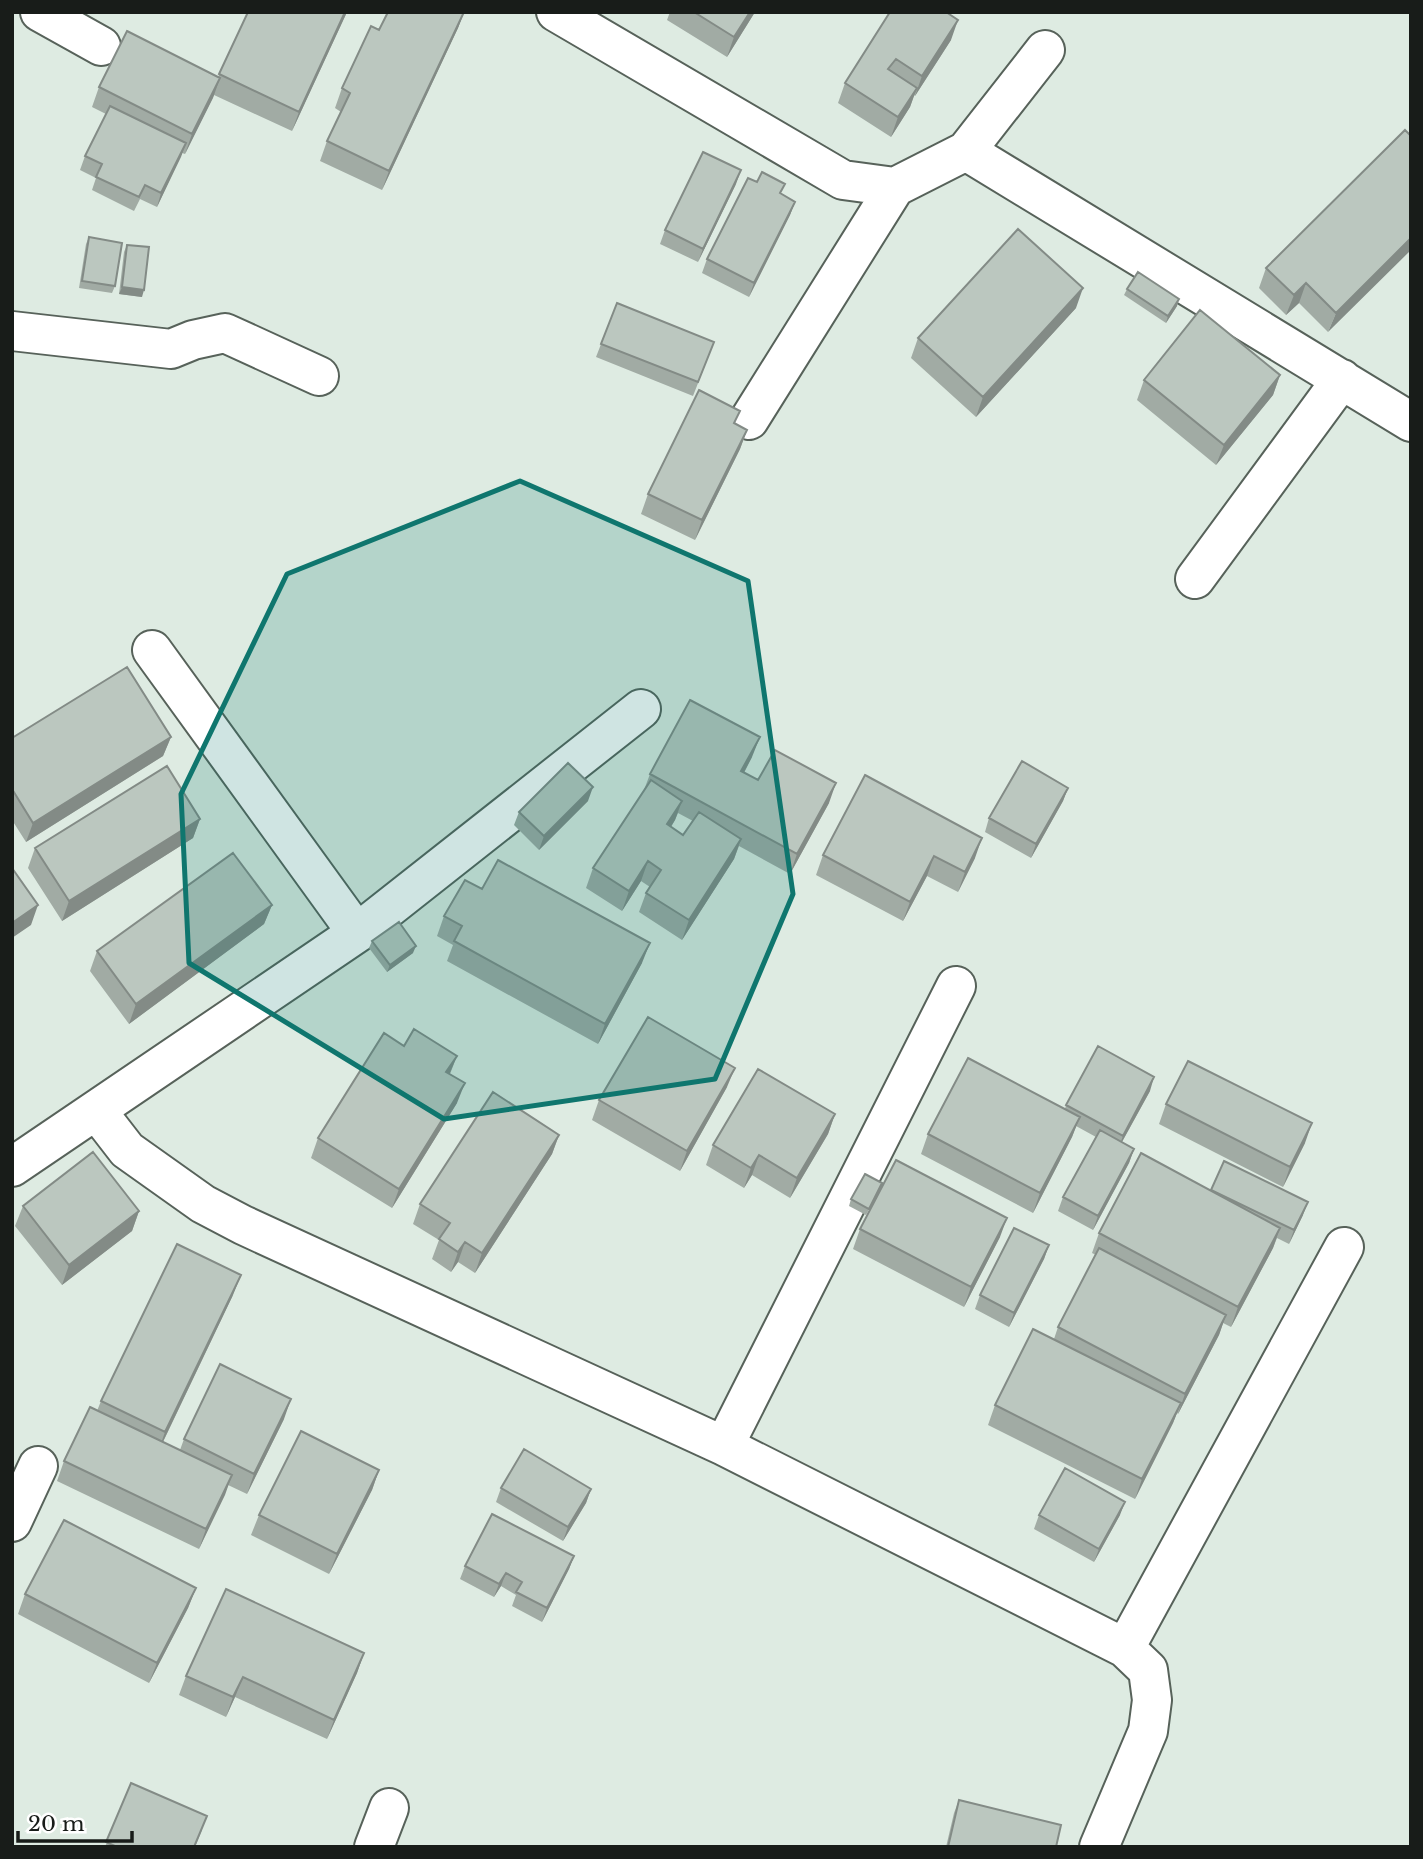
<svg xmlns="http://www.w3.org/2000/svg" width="1423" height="1859" font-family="'Libre Baskerville',serif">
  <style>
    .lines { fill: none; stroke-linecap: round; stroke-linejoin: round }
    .minor-casing { stroke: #57625a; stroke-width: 42 }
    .minor { stroke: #fff; stroke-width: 38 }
    .wall { fill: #a1aba4; fill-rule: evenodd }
    .shaded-wall { fill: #838b86 }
    .building { fill: #bbc7bf; stroke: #838b86; stroke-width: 2 }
    .marked { fill: #0f766e; fill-opacity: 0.2; stroke: #0f766e; stroke-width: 5; stroke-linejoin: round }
  </style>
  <rect width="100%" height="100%" fill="#deebe2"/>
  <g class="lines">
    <defs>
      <path id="minor" d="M40,12L101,46
        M556,12L843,180L895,187L966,151L1045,50
        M966,151L1411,422
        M12,331L171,349L193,340L225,333L319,376
        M749,420L895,187
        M1195,579L1342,379
        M152,650L357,933
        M96,1110L127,1150L203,1204L243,1225L724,1446L1125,1648L1148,1670L1152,1700L1148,1731L1099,1847
        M12,1167L357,933L641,709
        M724,1446L956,986
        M12,1522L38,1466
        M1125,1648L1344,1247
        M374,1847L389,1808"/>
    </defs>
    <use href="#minor" class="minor-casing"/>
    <use href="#minor" class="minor"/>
  </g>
  <path class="wall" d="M248,12H347L292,131L214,95L185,154L182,153L157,207L140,199L134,211L92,190L96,178L80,170L85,156L106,114L92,107L99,87L218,77Z
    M464,12L458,28L382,190L320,161L327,141L341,112L335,108L342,88Z
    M670,12H755L727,57L667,20Z
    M890,12L951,40L915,96L914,95L910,107L891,137L838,103L845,83Z
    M1411,136L1328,332L1299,303L1286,315L1259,288L1266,268Z
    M736,184L698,262L660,244L665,230Z
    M781,194L795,202L790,215L749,297L702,273L707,259Z
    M89,237L115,286L112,293L79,288L86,244Z
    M127,245L142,297L119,294L124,252Z
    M1127,289L1177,306L1166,323L1124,295Z
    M617,303L714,342L693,396L596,357Z
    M1076,308L976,417L911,358L918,338Z
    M1280,375L1273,395L1216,465L1137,400L1144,380Z
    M735,423L747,430L740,449L695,540L641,514L648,494Z
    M171,737L163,756L26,842L12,820V738Z
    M752,757L744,773L758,780L829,803L790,874L739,846L734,859L682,940L639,912L646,893L650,887L641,881L622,911L586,888L593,868L644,790L650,774ZM678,813L693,821L683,835L671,827L675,820Z
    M865,775L975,858L958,892L927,876L903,921L816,875L823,855Z
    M1068,788L1063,801L1031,858L985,832L989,818Z
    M588,801L539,850L514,825L519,812Z
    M200,819L193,838L62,921L28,868L35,848Z
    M482,889L642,963L598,1044L447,961L453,945L437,936L444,916Z
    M272,905L264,924L129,1024L90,971L97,951Z
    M372,941L413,953L387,972L369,948Z
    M404,1046L457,1056L450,1074L457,1103L392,1208L311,1158L318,1138Z
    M727,1087L680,1171L592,1120L599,1100Z
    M1150,1091L1122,1142L1134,1149L1129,1163L1093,1230L1058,1211L1063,1197L1096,1137L1076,1126L1072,1137L1033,1213L921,1154L928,1134L1065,1109L1066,1105Z
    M1166,1104L1305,1143L1283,1187L1159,1124Z
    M835,1114L828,1134L790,1198L752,1175L744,1188L706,1165L713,1145Z
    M559,1135L552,1154L475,1273L458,1262L451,1272L432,1259L439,1240L413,1224L420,1204Z
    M882,1183L866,1215L849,1206L851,1199Z
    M1210,1191L1303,1215L1289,1244L1277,1238L1273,1248L1231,1327L1223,1323L1219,1335L1178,1414L1177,1413L1173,1423L1135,1499L988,1425L995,1405L1054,1339L1058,1327L1096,1255L1092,1253L1099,1233Z
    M23,1206L139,1211L132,1231L62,1285L15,1226Z
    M860,1229L1000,1237L964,1307L853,1249Z
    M1049,1245L1044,1259L1009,1327L975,1309L980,1295Z
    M233,1295L163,1442L180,1450L184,1439L284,1419L247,1494L228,1485L199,1549L57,1481L64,1461L97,1411L101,1401Z
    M379,1470L372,1490L329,1574L251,1535L259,1515Z
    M501,1488L591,1489L586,1503L563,1541L496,1502Z
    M1039,1515H1120L1094,1562L1034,1529Z
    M574,1556L569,1569L542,1622L512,1606L516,1595L501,1586L494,1597L460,1579L465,1566Z
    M196,1588L188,1608L149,1683L18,1614L25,1594Z
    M364,1653L357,1673L327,1739L235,1697L226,1717L179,1695L186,1676Z
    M131,1783L202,1830L195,1847H105Z
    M959,1800L1056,1847H946L954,1813Z"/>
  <path class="shaded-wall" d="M345,12H347L292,131L299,112Z
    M464,12L458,28L382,190L389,171Z
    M750,12H755L727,57L734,37Z
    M958,20L951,40L915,96L922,76Z
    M220,78L213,98L185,154L192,134Z
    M917,88L910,107L891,137L898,117Z
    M186,143L181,157L157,207L161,193Z
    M741,170L736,184L698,262L703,249Z
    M795,202L790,215L749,297L754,283Z
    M1411,238V250L1328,332L1336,313Z
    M1306,283L1299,303L1286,315L1294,295Z
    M122,287L144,290L142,297L119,294Z
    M1083,288L1076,308L976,417L983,397Z
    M1179,299L1177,306L1166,323L1168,316Z
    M1280,375L1273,395L1216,465L1224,445Z
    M747,430L740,449L695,540L702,520Z
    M171,737L163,756L26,842L33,823Z
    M760,737L752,757L734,791L741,771Z
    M836,783L829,803L790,874L797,854Z
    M593,787L588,801L539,850L544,836Z
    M1068,788L1063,801L1031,858L1036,844Z
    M682,801L675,820L660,844L667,824Z
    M200,819L193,838L62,921L69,901Z
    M982,838L975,858L958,892L965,872Z
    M741,839L734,859L682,940L689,920Z
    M934,856L927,876L903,921L910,902Z
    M648,861L641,881L622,911L629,891Z
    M38,905L31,925L12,938V923Z
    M272,905L264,924L129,1024L136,1004Z
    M650,943L642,963L598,1044L605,1024Z
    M416,946L413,953L387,972L390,965Z
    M457,1056L449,1075L446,1072Z
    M735,1068L727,1087L680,1171L687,1151Z
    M1154,1077L1150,1091L1118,1149L1123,1136Z
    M465,1083L457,1103L392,1208L399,1189Z
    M835,1114L828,1134L790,1198L797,1178Z
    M1080,1117L1072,1137L1033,1213L1040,1193Z
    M1312,1123L1305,1143L1283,1187L1290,1167Z
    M559,1135L552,1154L475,1273L482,1253Z
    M1134,1149L1129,1163L1093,1230L1098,1216Z
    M759,1155L752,1175L744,1188L751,1168Z
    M882,1183L880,1190L866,1215Z
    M1308,1202L1303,1215L1289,1244L1294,1230Z
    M139,1211L132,1231L62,1285L69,1265Z
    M1007,1218L1000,1237L964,1307L971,1287Z
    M1280,1228L1273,1248L1231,1327L1238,1307Z
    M465,1242L458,1262L451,1272L458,1252Z
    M1049,1245L1044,1259L1009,1327L1014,1313Z
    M241,1275L233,1295L158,1452L165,1432Z
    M1226,1315L1219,1335L1178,1414L1185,1394Z
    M291,1399L284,1419L247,1494L254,1474Z
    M1181,1403L1173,1423L1135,1499L1142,1479Z
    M379,1470L372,1490L329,1574L337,1554Z
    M232,1475L225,1495L199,1549L206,1529Z
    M591,1489L586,1503L563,1541L568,1527Z
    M1125,1502L1120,1515L1094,1562L1099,1549Z
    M574,1556L569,1569L542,1622L547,1608Z
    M506,1573L501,1586L494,1597L499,1584Z
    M196,1588L188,1608L149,1683L157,1663Z
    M364,1653L357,1673L327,1739L334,1720Z
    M243,1677L235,1697L226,1717L233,1697Z"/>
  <path class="building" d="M248,12H345L299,112L219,74Z
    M388,12H464L389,171L327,141L350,93L342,88L371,26L379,30Z
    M694,12H750L734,37Z
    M890,12H946L958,20L922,76L896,59L888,69L917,88L898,117L845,83Z
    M127,31L220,78L192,134L99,87Z
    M110,106L186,143L161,193L145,185L139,197L96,177L102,164L85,156Z
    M1405,130L1411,136V238L1336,313L1306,283L1294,295L1266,268Z
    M703,152L741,170L703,249L665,230Z
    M762,172L785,184L780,193L795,202L754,283L707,259L748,178L757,182Z
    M1018,229L1083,288L983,397L918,338Z
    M89,237L122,243L115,286L82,281Z
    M127,245L149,247L144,290L122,287Z
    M1138,272L1179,299L1168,316L1127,289Z
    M617,303L714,342L698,382L601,344Z
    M1200,310L1280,375L1224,445L1144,380Z
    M699,390L740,411L734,423L747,430L702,520L648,494Z
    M127,667L171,737L33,823L12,789V738Z
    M690,700L760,737L741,771L758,780L775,750L836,783L797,854L650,774Z
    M1022,761L1068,788L1036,844L989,818Z
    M568,763L593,787L544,836L519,812Z
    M167,766L200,819L69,901L35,848Z
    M865,775L982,838L965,872L934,856L910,902L823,855Z
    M651,780L682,801L667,824L683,835L699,812L741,839L689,920L646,893L661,870L648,861L629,891L593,868Z
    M233,853L272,905L136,1004L97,951Z
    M498,860L650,943L605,1024L454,941L462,926L444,916L465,880L482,889Z
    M12,868L38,905L12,923Z
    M399,922L416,946L390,965L372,941Z
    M648,1017L735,1068L687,1151L599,1100Z
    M414,1029L457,1056L446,1072L465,1083L399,1189L318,1138L384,1033L404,1046Z
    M1098,1046L1154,1077L1123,1136L1066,1105Z
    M968,1058L1080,1117L1040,1193L928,1134Z
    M1188,1061L1312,1123L1290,1167L1166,1104Z
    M758,1069L835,1114L797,1178L759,1155L751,1168L713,1145Z
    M493,1092L559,1135L482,1253L465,1242L458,1252L439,1239L450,1223L420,1204Z
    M1100,1130L1134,1149L1098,1216L1063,1197Z
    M93,1152L139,1211L69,1265L23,1206Z
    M1141,1153L1280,1228L1238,1307L1099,1233Z
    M896,1160L1007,1218L971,1287L860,1229Z
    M1224,1161L1308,1202L1294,1230L1211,1190Z
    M865,1174L882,1183L869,1209L851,1199Z
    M1014,1228L1049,1245L1014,1313L980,1295Z
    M177,1244L241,1275L165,1432L101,1401Z
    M1099,1248L1226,1315L1185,1394L1058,1327Z
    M1033,1329L1181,1403L1142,1479L995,1405Z
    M220,1364L291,1399L254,1474L184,1439Z
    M90,1407L232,1475L206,1529L64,1461Z
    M301,1431L379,1470L337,1554L259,1515Z
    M524,1449L591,1489L568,1527L501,1488Z
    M1065,1468L1125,1502L1099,1549L1039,1515Z
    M492,1514L574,1556L547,1608L516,1592L522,1582L506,1573L499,1584L465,1566Z
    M64,1520L196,1588L157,1663L25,1594Z
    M226,1589L364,1653L334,1720L243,1677L233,1697L186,1676Z
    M131,1783L207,1816L194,1847H117L106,1842Z
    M959,1800L1061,1825L1056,1847H948Z"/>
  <path class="marked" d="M520,481L748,581L793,894L715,1079L444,1119L189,963L181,794L287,574Z"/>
  <rect width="1423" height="1859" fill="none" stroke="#181c19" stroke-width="28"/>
  <path d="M18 1831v10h114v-10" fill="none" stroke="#181c19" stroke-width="3.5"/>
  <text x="28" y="1831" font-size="21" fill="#181c19" stroke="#ffffff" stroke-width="5" paint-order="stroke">20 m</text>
</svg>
